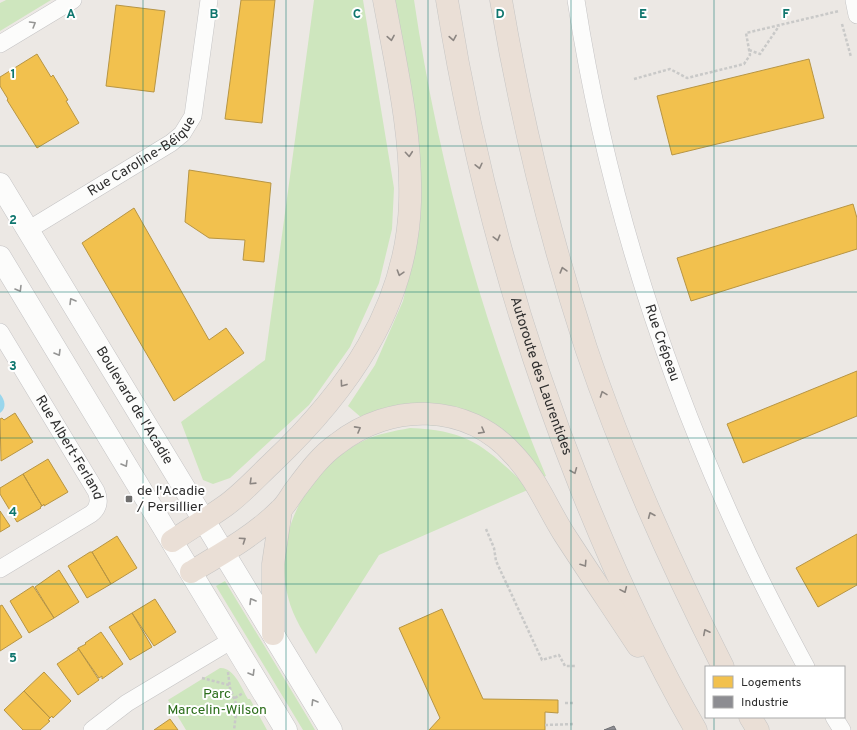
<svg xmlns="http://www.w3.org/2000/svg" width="857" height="730" font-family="Overpass,sans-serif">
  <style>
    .green { fill: #cee6be }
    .water { fill: #99d6ec }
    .homes { fill: #f2c14e; stroke: #b79544 }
    .industry { fill: #8d8d92; stroke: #707074 }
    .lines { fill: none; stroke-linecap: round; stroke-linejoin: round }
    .street-casing { stroke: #c5c4c5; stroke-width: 18 }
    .secondary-casing { stroke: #c5c4c5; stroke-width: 23 }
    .highway-casing { stroke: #c6c5c4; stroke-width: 23 }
    .path { stroke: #c9c9c8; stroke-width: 2.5; stroke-dasharray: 3 2; stroke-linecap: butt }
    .street { stroke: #fcfcfb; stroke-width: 17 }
    .secondary { stroke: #fcfcfb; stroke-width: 22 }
    .highway { stroke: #eadfd6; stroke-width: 22 }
    .oneway { stroke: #959594 }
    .oneway2 { stroke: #8c8682 }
    .grid { fill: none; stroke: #0f766e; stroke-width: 1; stroke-opacity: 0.55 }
    .poi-dot { fill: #706f6e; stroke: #fff; stroke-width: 1.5 }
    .labels { text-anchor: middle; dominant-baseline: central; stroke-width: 4; stroke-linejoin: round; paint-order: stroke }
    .street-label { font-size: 14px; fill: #2e2e2e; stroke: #fff }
    .poi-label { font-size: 14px; fill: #2e2e2e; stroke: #fff; text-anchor: start }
    .park-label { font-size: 14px; fill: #2c6e1b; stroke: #fff }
    .grid-label { font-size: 13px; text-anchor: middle; font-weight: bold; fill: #0f766e; stroke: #fff; stroke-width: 4; stroke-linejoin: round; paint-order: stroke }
  </style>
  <rect width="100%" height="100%" fill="#ece8e4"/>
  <path class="green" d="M6,0H51L0,31V3Z
    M314,0H363L394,188L392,229L379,283L350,347L309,405L230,478L213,484L203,480L181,422L265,360Z
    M390,0H414C438,163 482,324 546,476L540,478L502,432L363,419L348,406L375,365L403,301L410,271Z
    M410,428C472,430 488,450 530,489L379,555L316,654C306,636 293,618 288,597C272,536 306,470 361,442C376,434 394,431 410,428Z
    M225,581L308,718L315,730H303L216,586Z
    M220,668C234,667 242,689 248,699H250L267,730H186L168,700Z"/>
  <path class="water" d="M0,394C5,400 7,408 0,413Z"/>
  <path class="homes" d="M241,0H275L262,123L225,119Z
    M116,5L165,11L154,92L106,86Z
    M37,54L51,77L53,75L68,100L66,101L79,123L37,148L7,100L8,99L0,86V77Z
    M809,59L824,118L672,155L657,96Z
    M189,170L271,183L264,262L243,260L245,240L209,238L185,222Z
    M853,204L857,218V249L691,301L677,258Z
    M134,208L209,340L226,328L244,353L174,401L82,243Z
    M857,371V416L743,463L727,424Z
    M15,413L33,442L1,461L0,419L2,418L4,420Z
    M48,459L68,492L44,506V504L42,506L23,474Z
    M23,474L42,506L40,507L41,508L17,522L0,494V488Z
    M0,511L10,526L0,532Z
    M857,534V585L818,607L796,568Z
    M117,536L137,568L111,584L92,552Z
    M90,552H92L111,584L87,598L68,566Z
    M59,570L79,602L54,618L35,587Z
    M33,586L54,618L29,633L10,601Z
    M155,599L176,632L154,646L132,613Z
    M2,605L22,637L0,651V606Z
    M442,609L483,699L558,700V713L545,712V730H429L440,718L399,628Z
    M132,613L152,647L130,660L109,627Z
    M101,632L123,664L102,679V676L99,678L78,648L86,644L85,643Z
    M78,648L99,680L78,695L57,664L78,650Z
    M44,672L71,701L53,718L52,716L50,718L24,691Z
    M24,691L50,718L48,720L50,721L40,730H23L4,710Z
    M170,719L178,730H154Z"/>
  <path class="industry" d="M614,726L616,730H604Z"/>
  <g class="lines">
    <defs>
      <g id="street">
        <path id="s1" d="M576,0C605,188 663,371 743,543C762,585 784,626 806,667"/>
        <path d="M854,0L857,15"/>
        <path d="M0,44L73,0"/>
        <path id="s2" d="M28,230L171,143L182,134L193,116L209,0"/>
        <path id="s3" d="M0,332L96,491C100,500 99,508 91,514L0,569"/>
        <path d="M834,717L842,730"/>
        <path d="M92,730L127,703L232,640"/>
      </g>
      <g id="secondary">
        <path id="s4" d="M0,184L331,730"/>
        <path d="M0,257L286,730"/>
      </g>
      <g id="highway">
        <path id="s5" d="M447,0C474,169 519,333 582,491C615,573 652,654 696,730"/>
        <path d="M501,0C521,118 549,234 586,348C623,458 671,564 723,667"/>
        <path d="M172,541C190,529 208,518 225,506C242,494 257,477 272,463C347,392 407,308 410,202C412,134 396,66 384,0"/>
        <path d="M191,572C221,554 254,536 280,510C286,505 290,497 295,490C307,474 320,456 337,444C391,402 467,402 514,455C536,478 547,507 564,534C588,571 613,608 638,646"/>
        <path d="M273,634V564L281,510"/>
        <path d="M750,717L758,730"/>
      </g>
    </defs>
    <use href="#street" class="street-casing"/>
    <use href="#secondary" class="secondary-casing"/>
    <use href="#highway" class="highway-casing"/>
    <path class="path" d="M842,24L851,57
      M749,50L760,54L779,26
      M634,79L670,69L687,78L744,64L750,55L746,33L839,11
      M486,529L494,548L496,561L542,660L559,655L565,666H575
      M228,672L230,688L237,706L234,730
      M202,678L229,685
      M235,698L243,693
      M565,703H575
      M545,725L575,724"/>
    <use href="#street" class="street"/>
    <use href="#secondary" class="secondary"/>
    <use href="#highway" class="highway"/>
  </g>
  <defs><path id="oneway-chevron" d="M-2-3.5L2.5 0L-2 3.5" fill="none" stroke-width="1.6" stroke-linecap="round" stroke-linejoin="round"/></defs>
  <g class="oneway">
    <use href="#oneway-chevron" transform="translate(33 24) rotate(-31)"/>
    <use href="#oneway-chevron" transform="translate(19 289) rotate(59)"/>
    <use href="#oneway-chevron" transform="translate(72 301) rotate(-121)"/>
    <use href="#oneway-chevron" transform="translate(58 353) rotate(59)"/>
    <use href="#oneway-chevron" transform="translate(125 464) rotate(59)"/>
    <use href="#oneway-chevron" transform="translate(252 601) rotate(-121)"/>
    <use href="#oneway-chevron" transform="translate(252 673) rotate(59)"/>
    <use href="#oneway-chevron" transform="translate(314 702) rotate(-121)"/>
  </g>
  <g class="oneway2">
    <use href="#oneway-chevron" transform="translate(391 38) rotate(80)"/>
    <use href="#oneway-chevron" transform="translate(453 38) rotate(80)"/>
    <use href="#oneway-chevron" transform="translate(409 154) rotate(85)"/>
    <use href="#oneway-chevron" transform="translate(479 166) rotate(77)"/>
    <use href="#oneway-chevron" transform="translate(497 238) rotate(75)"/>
    <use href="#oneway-chevron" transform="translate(563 270) rotate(-106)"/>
    <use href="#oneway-chevron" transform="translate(400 273) rotate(107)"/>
    <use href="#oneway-chevron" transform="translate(343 384) rotate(126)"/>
    <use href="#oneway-chevron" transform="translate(603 394) rotate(-110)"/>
    <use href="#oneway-chevron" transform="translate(358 429) rotate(-29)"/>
    <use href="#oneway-chevron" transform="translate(482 431) rotate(29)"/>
    <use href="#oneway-chevron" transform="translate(574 471) rotate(68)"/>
    <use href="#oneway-chevron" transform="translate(252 482) rotate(136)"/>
    <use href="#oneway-chevron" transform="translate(651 515) rotate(-113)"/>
    <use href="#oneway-chevron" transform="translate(243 540) rotate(-34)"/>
    <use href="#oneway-chevron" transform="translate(584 564) rotate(57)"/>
    <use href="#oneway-chevron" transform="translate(624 590) rotate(66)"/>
    <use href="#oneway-chevron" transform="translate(706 632) rotate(-117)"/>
  </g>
  <path class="grid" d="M143,0V730M286,0V730M428,0V730M571,0V730M714,0V667M0,146H857M0,292H857M0,438H857M0,584H857M714,717V730"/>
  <rect class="poi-dot" x="125" y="495" width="8" height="8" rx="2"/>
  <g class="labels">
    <g class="street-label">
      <text stroke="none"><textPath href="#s2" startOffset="136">Rue Caroline-Béique</textPath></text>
      <text stroke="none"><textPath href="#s1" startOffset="354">Rue Crépeau</textPath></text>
      <text stroke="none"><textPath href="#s5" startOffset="388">Autoroute des Laurentides</textPath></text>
      <text stroke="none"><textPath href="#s4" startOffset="259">Boulevard de l'Acadie</textPath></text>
      <text stroke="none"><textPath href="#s3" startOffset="135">Rue Albert-Ferland</textPath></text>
    </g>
    <g class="poi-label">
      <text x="137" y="491">de l'Acadie<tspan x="137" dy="16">/ Persillier</tspan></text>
    </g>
    <g class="park-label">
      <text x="217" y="694">Parc<tspan x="217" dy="16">Marcelin-Wilson</tspan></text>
    </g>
  </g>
  <g class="grid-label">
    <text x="71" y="18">A</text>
    <text x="214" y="18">B</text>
    <text x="357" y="18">C</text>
    <text x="500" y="18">D</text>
    <text x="643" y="18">E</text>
    <text x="786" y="18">F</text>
    <text x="13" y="78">1</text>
    <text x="13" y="224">2</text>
    <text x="13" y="370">3</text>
    <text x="13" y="516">4</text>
    <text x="13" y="662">5</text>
  </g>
  <rect x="705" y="666" width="140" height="52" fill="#ffffff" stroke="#ababab"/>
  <rect x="713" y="676" width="20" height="12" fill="#f2c14e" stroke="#ababab"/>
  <text x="741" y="686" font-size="12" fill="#2e2e2e">Logements</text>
  <rect x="713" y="696" width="20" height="12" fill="#8d8d92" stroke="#ababab"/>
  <text x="741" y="706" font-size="12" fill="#2e2e2e">Industrie</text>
</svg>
